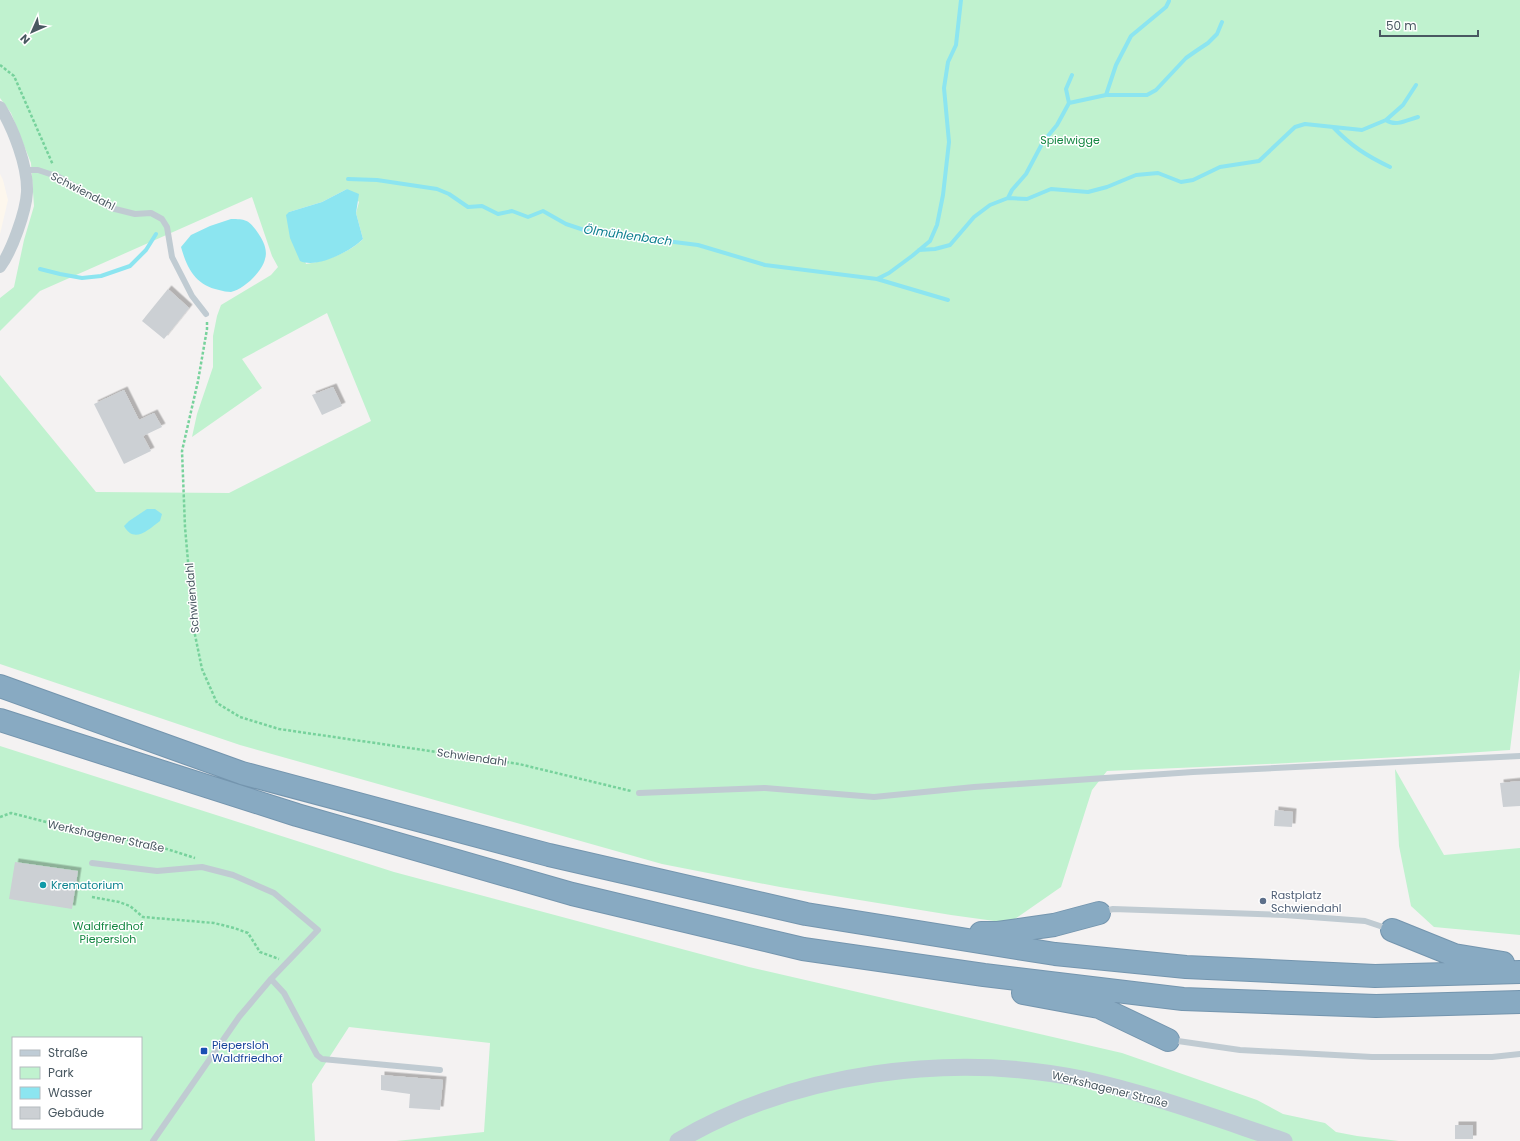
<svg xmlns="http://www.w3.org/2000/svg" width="1520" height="1141" font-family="Poppins,sans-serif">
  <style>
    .commercial { fill: #fdf7ed }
    .green { fill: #c0f2cf; fill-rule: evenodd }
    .water { fill: #8ce5f0 }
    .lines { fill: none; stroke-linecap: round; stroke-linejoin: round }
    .stream { stroke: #8ce5f0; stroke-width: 4 }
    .building { fill: #ccd0d4; filter: url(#shadow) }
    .highway-casing { stroke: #7495ae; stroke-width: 24 }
    .path { stroke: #77d29c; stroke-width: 2.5; stroke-dasharray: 3 2; stroke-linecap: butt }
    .lane { stroke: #c0cbd2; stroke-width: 6 }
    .street { stroke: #c0cbd2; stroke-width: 12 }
    .secondary { stroke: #bfccd6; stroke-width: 17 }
    .highway { stroke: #88aac2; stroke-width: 22 }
    .culture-dot { fill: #0f9aa8; stroke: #fff; stroke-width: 1.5 }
    .service-dot { fill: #5c6f8a; stroke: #fff; stroke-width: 1.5 }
    .transit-dot { fill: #1a4fb4; stroke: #fff; stroke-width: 1.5 }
    .labels { text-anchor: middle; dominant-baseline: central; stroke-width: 3; stroke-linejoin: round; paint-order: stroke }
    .park-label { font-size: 11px; fill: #148742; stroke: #fff }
    .street-label { font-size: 11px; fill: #495861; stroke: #fff }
    .culture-label { font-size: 11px; fill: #0d838f; stroke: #fff; text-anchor: start }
    .service-label { font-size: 11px; fill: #4e5e75; stroke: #fff; text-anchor: start }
    .transit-label { font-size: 11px; fill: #164399; stroke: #fff; text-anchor: start }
    .water-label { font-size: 12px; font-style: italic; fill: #0a7e8d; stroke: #fff }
  </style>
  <defs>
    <filter id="shadow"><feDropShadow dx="3.5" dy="-3.5" stdDeviation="0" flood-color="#0004"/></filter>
  </defs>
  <rect width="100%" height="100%" fill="#f4f2f2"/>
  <path class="commercial" d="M0,174L3,180L8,200L0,234Z"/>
  <path class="green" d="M0,0H1520V669L1510,750C1376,759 1241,766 1107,771L1092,790L1061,887L1009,923L951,915L780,887L662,864L240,745L0,664V375L96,492L229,493L371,421L327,313L242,359L262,388L192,437L197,414L213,367V336L217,316L221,305L271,275L278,267L272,256L252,197L40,291L0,331V298L14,287L24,240L34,206L31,163L11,113L0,98ZM347,189L359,202L356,213L363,239C349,253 326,261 306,264L289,212L322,202Z
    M0,746L394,872L749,967L1122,1053L1257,1100L1283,1114L1325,1123L1336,1132L1357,1136L1399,1141H396L484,1132L490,1043L349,1027L312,1084L315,1141H0ZM13,1038H141V1128H13Z
    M1395,769L1444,855L1520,848V935L1434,927L1411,906L1399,846Z"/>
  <path class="water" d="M347,189L359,194L356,213L363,239C351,251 317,269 300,261L290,238L286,215L289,212L322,202Z
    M231,219C246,219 249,220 258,233C263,240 268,250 265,259C262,272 244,289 231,292C227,292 223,291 219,290C195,285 187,268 181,247L191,235L210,226Z
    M147,509H155L162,514L160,521C148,530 134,544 124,526L129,521Z"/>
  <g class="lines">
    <path class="stream" d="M1106,95L1116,65L1131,36L1166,7L1169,1
      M1069,103L1066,89L1072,75
      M1386,120C1396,127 1407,120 1418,117
      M1333,127C1351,146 1367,156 1390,167
      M348,179L377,180L437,189L449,194L468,207L482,206L498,214L512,211L528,217L543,211L566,224L587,231L698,245L765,265L877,279L889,273L912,256L930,241L937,225L943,195L949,142L944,88L948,62L956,45L961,0
      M1008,198L1012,190L1026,174L1043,142L1057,125L1069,103L1106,95H1147L1156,90L1186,58L1196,51L1208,43L1217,34L1222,22
      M919,250L935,249L950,245L974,217L990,205L1008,198L1027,199L1051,189L1088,192L1107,187L1136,175L1158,173L1181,182L1193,180L1220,167L1259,161L1295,127L1305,124L1362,130L1386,120L1403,105L1416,85
      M40,269L60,274L82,278L101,276L130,266L146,250L156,234
      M877,279L948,300"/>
  </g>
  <path class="building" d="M168,289L189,308L164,339L142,321Z
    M333,387L342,406L322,415L312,395Z
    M124,390L139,420L154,413L162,427L143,436L151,451L124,464L94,404Z
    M1520,781V806L1503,807L1500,783Z
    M1275,810L1293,812L1292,827L1274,826Z
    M15,862L78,871L72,909L9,899Z
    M381,1075L443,1080L440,1110L409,1108L410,1094L381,1090Z
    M1455,1125H1473V1139H1455Z"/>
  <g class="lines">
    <defs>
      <path id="highway" d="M0,686L242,773L549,855L806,914L1055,954L1186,967L1375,976L1520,972
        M0,720L297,815L572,894L803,949L984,975L1183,999L1376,1006L1520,1002
        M1392,930L1454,955L1503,963
        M981,933H998L1054,925L1099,913
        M1023,993L1099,1007L1168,1040"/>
    </defs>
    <use href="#highway" class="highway-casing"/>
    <path class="path" d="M0,65L14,76L53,165
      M207,322V329L198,381L182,451L185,527L194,630L202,669L217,703L240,717L279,729L519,764L631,791
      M0,817L11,813L93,834L148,843L195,858
      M92,897L119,902L130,906L143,917L214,923L234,928L248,933L260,952L279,959"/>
    <path class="lane" d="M25,170H38L59,177L111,208L135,214L151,213L162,219L167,227L172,257L192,296L206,314
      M639,793L765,788L874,797L974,787L1193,772L1520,756
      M92,863L157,871L202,867L233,875L274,893L318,930L271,979L239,1017L153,1141
      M1102,912L1113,909L1284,915L1365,921L1389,929
      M271,979L284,993L317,1055L322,1059L440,1070
      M1171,1040L1240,1050L1372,1057H1492L1520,1054"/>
    <path class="street" d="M0,107C13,128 28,166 27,192C26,211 12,251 0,267"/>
    <path class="secondary" d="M678,1141C795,1072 950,1052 1082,1079C1151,1094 1218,1119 1284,1141"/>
    <use href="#highway" class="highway"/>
  </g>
  <circle class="culture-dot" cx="43" cy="885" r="4"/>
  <circle class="service-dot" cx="1263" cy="901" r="4"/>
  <rect class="transit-dot" x="200" y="1047" width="8" height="8" rx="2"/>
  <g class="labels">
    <g class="park-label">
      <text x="1070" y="140">Spielwigge</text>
      <text x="108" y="926">Waldfriedhof<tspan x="108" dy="13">Piepersloh</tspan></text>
    </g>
    <g class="street-label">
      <text transform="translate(83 191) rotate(27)">Schwiendahl</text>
      <text transform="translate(192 598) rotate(-95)">Schwiendahl</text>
      <text transform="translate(472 757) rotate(8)">Schwiendahl</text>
      <text transform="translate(106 836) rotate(12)">Werkshagener Straße</text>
      <text transform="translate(1110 1089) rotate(14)">Werkshagener Straße</text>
    </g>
    <g class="culture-label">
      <text x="51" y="885">Krematorium</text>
    </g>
    <g class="service-label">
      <text x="1271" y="895">Rastplatz<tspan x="1271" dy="13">Schwiendahl</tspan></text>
    </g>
    <g class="transit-label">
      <text x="212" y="1045">Piepersloh<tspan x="212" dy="13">Waldfriedhof</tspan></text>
    </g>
    <g class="water-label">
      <text transform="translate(628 235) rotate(8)">Ölmühlenbach</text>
    </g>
  </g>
  <rect x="12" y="1037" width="130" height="92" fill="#ffffff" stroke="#b6bcc0"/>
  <rect x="20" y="1050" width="20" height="6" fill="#bfccd6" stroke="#b6bcc0"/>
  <text x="48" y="1057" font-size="12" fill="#495861">Straße</text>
  <rect x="20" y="1067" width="20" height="12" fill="#c0f2cf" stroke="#b6bcc0"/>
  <text x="48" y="1077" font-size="12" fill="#495861">Park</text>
  <rect x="20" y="1087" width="20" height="12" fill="#8ce5f0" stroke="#b6bcc0"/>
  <text x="48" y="1097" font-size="12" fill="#495861">Wasser</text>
  <rect x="20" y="1107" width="20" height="12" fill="#ccd0d4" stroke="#b6bcc0"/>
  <text x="48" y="1117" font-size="12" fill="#495861">Gebäude</text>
  <g transform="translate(32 32) rotate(225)" stroke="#ffffff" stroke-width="3" paint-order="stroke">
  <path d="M0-3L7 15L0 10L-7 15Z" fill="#495861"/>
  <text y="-6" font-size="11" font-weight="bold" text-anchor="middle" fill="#495861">N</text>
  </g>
  <path d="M1380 30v6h98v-6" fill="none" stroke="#495861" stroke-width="2"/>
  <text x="1386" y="30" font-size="12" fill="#495861" stroke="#ffffff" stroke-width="3" paint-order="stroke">50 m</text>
</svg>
